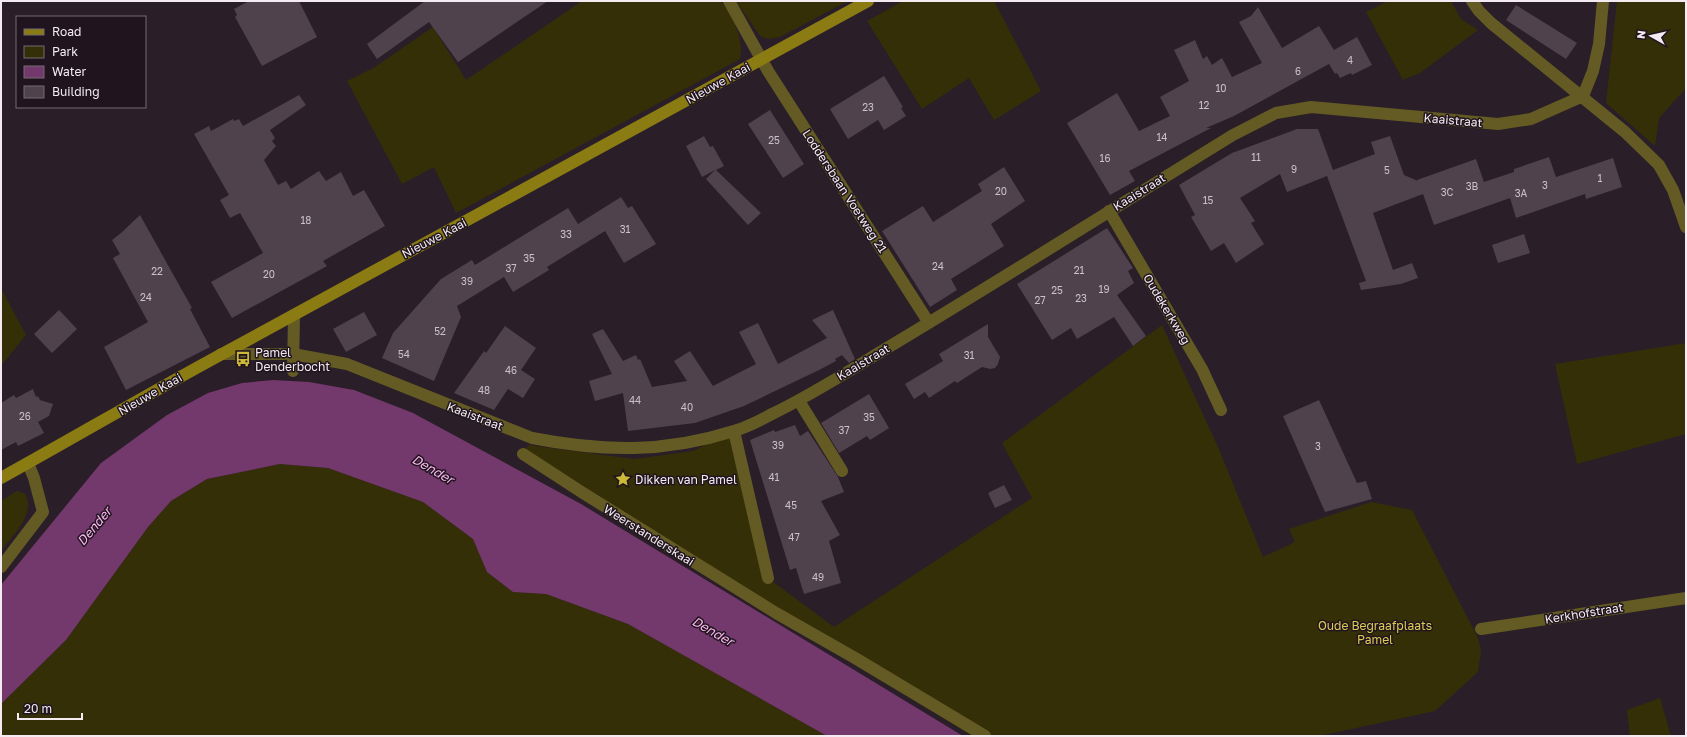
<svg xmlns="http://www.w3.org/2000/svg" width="1687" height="737" font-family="'Golos Text',sans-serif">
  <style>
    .green { fill: #352f08 }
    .water { fill: #73386c }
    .building { fill: #4f424d }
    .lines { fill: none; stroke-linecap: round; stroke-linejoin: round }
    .lane { stroke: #645b24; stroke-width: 12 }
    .street { stroke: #645b24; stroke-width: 12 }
    .secondary { stroke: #8a7b13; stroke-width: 12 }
    .labels { text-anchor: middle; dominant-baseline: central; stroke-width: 3; stroke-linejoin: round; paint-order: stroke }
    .number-label { font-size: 10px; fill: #cbc1c9 }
    .street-label { font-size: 12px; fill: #f4ebf2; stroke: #20151e }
    .poi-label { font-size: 12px; fill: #f4ebf2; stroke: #20151e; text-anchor: start }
    .park-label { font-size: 12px; fill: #decb55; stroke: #20151e }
    .water-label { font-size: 13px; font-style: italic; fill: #feb8f3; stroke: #20151e }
  </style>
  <rect width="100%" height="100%" fill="#2a1e28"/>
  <path class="green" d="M582,1H721C733,18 744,37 740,59L456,213L434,167L402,184L347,81L375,67L433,27L466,80Z
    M736,1H848L780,37L769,39L760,36Z
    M903,1H994L1041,91L994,120L969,78L922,109L867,21Z
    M1388,1H1451L1461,19L1478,30L1420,73L1403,80L1366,12Z
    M1617,1H1686V88L1659,118L1655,146L1606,103Z
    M1,288L26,335L1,366Z
    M1162,325L1218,447L1263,557L1295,542L1289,529L1371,502L1412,510L1478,638L1481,650L1478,672L1435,711L1319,736H972L776,613L525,451L528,445L634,459L693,451L734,431L768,578L834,627L1032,498L1002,443Z
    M1686,343V434L1577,464L1555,364Z
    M280,464L328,468L423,502L473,539L487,572L513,592L546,594L628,624L827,736H1V704L66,640L148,527L171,501L207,479Z
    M17,491L25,494C36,514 13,535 1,551V501Z
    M1660,698L1671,736H1630L1627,710Z"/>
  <path class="water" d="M273,380L309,382L354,390L413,413L581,504L963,736H827L628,624L546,594L513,592L487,572L473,539L423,502L328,468L280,464L207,479L171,501L148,527L66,640L1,704V585L101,463L167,415L208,393L242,383Z"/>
  <path class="building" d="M249,1H299L317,37L262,66L235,17L237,15L234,9Z
    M425,1H548L458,62L429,22L377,59L367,44Z
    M1516,5L1577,43L1566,59L1506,20Z
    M1258,7L1282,48L1319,26L1334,50L1357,37L1372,65L1352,75L1351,73L1340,78L1337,73L1335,74L1329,64L1234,116L1206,128H1211L1129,171L1135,181L1110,195L1067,123L1117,93L1139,131L1170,116L1160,97L1189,81L1174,50L1195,40L1203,59L1207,56L1212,65L1222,58L1232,77L1262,63L1239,22L1251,16Z
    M884,76L903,107L901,108L906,116L884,130L878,120L848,139L830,109Z
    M299,95L306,105L270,130L275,138L272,141L276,146L264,160L278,185L286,181L291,189L319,171L326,181L341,172L353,196L364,190L385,226L323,261L327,266L232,318L211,282L263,253L240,213L230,218L220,200L229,195L194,134L209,126L211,131L233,119L234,121L239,119L243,126Z
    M770,110L804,164L783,178L748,124Z
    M1297,129H1318L1333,170L1375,154L1371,142L1390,136L1404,175L1418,181L1417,180L1476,159L1484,182L1514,172V169L1549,157L1556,177L1613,158L1622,187L1586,199L1585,194L1516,218L1510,198L1434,225L1423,194L1373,213L1393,270L1412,263L1418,278L1401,284L1361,290L1359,283L1366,281L1327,176L1287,192L1280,174L1240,198L1255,221L1251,223L1264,244L1236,263L1224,243L1211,251L1191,217L1195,215L1179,185L1232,153Z
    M704,136L710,147L713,146L724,166L716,170L761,213L748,225L706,179L715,170L702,177L686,146Z
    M1004,167L1025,201L991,224L1004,246L951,279L957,290L930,307L882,231L923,206L933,222L982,191L978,184Z
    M621,197L628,208L632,206L656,244L624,263L605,231L547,267L549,270L513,292L504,277L457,306L461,317L434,381L382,358L393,333L441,279L472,260L475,265L568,208L578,224Z
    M140,215L192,308L190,309L210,347L126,390L104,347L148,322L113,258L120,254L112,240L121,233Z
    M1107,228L1133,268L1128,271L1134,283L1117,295L1146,336L1133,346L1114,317L1077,339L1071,328L1052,340L1017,284Z
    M1524,234L1530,253L1498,263L1492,245Z
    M59,310L77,329L52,353L34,334Z
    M833,310L855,359L849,363L842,355L835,359L836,361L819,370L744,406L695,423L628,431L623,393L595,401L589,381L612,374L592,334L603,329L623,361L636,355L638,360L640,359L652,387L687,381L674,361L690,351L713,386L756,364L739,332L758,323L778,364L827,338L812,320Z
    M364,312L377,335L346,352L333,329Z
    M988,324V337L1000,357L998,364L995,368L990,369L982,367L957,383L955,381L929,398L925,392L914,399L905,384L943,361L939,354Z
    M505,326L536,348L521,370L535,379L523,398L508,389L494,410L454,393L484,351L486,353Z
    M33,389L36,397L38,396L40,400L53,404L49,416L38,422L44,433L18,446L16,442L1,450V403L14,395L16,398Z
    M869,394L889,428L870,440L867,436L839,453L821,423Z
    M1319,400L1357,483L1366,481L1372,499L1325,512L1283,416Z
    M795,425L800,436L808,431L838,477L844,492L821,501L840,535L829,541L841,583L804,594L796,568L790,570L750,440L774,430L775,432Z
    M1004,485L1012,500L995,508L988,493Z"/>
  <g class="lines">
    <path class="lane" d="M799,401L842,471
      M523,454L583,493L776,613L855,658L985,736"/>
    <path class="street" d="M729,1L768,71L929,323
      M1472,1L1479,11L1491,23L1625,132L1659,165L1673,190L1686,227
      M1583,96L1593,71L1599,44L1603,1
      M1109,211L1202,369L1221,410
      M221,354H293L347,364L532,438C604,452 664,453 734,431C747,427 759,421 770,415C814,394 855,367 897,342C1010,274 1121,204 1233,135L1276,113L1311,107L1498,124L1531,119L1583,96
      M293,371L294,315
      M734,431L768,578
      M1,567L43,512L34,478L28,463
      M1481,629L1686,598"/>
    <path class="secondary" d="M1,478C75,437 148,394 222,354C438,237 653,118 868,1"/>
  </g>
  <defs>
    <symbol id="bus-bare" viewBox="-9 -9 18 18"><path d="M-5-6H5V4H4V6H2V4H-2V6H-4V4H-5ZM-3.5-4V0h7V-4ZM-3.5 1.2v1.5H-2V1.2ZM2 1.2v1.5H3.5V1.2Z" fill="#cdb938" stroke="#20151e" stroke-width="2.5" paint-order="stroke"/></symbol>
    <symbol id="sight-bare" viewBox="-9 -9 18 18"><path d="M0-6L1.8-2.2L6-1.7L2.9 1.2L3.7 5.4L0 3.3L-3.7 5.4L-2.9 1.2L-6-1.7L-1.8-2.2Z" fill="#cdb938" stroke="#20151e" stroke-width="2.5" paint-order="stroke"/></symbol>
  </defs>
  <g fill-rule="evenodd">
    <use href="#bus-bare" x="232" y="348" width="22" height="22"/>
    <use href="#sight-bare" x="612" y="468" width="22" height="22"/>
  </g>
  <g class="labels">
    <g class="number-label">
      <text x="1350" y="60">4</text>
      <text x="1298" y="71">6</text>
      <text x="1221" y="88">10</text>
      <text x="1204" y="105">12</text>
      <text x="868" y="107">23</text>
      <text x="1162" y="137">14</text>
      <text x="774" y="140">25</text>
      <text x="1256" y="157">11</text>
      <text x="1105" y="158">16</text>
      <text x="1294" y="169">9</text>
      <text x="1387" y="170">5</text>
      <text x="1600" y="178">1</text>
      <text x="1545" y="185">3</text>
      <text x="1472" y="186">3B</text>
      <text x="1001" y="191">20</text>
      <text x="1447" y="192">3C</text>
      <text x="1521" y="193">3A</text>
      <text x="1208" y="200">15</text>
      <text x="306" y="220">18</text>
      <text x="625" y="229">31</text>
      <text x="566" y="234">33</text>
      <text x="529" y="258">35</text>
      <text x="938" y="266">24</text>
      <text x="511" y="268">37</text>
      <text x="1079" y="270">21</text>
      <text x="157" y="271">22</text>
      <text x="269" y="274">20</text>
      <text x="467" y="281">39</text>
      <text x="1104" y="289">19</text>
      <text x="1057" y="290">25</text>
      <text x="146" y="297">24</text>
      <text x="1081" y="298">23</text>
      <text x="1040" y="300">27</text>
      <text x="440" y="331">52</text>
      <text x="404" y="354">54</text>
      <text x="969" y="355">31</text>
      <text x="511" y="370">46</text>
      <text x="484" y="390">48</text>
      <text x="635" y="400">44</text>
      <text x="687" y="407">40</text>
      <text x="25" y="416">26</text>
      <text x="869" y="417">35</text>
      <text x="844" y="430">37</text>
      <text x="778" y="445">39</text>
      <text x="1318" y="446">3</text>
      <text x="774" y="477">41</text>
      <text x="791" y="505">45</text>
      <text x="794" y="537">47</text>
      <text x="818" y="577">49</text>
    </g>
    <g class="street-label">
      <text transform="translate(718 83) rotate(-29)">Nieuwe Kaai</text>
      <text transform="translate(1453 120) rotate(5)">Kaaistraat</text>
      <text transform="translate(845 191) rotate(57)">Loddersbaan Voetweg 21</text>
      <text transform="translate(1139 192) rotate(-32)">Kaaistraat</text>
      <text transform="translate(434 238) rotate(-28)">Nieuwe Kaai</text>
      <text transform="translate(1167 309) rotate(59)">Oudekerkweg</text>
      <text transform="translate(863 362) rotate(-31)">Kaaistraat</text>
      <text transform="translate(150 394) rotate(-30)">Nieuwe Kaai</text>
      <text transform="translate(475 416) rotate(21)">Kaaistraat</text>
      <text transform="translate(649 535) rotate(32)">Weerstanderskaai</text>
      <text transform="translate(1584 613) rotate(-9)">Kerkhofstraat</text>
    </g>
    <g class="poi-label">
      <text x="255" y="352">Pamel<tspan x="255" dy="14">Denderbocht</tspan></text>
      <text x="635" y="479">Dikken van Pamel</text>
    </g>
    <g class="park-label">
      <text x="1375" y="625">Oude Begraafplaats<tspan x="1375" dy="14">Pamel</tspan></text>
    </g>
    <g class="water-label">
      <text transform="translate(433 469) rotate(30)">Dender</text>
      <text transform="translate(94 526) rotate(-50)">Dender</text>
      <text transform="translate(713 631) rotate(30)">Dender</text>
    </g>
  </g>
  <rect width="1687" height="737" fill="none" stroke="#f4ebf2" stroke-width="4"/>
  <rect x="16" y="16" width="130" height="92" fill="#20151e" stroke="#756b73"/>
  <rect x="24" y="29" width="20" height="6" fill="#8a7b13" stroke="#756b73"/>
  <text x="52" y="36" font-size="12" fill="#f4ebf2">Road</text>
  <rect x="24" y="46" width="20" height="12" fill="#352f08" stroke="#756b73"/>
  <text x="52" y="56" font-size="12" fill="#f4ebf2">Park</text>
  <rect x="24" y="66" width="20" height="12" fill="#73386c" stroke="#756b73"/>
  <text x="52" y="76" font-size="12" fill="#f4ebf2">Water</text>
  <rect x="24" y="86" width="20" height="12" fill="#4f424d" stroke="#756b73"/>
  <text x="52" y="96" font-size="12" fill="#f4ebf2">Building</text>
  <g transform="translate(1651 36) rotate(278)" stroke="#20151e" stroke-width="3" paint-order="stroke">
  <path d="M0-3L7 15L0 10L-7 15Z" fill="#f4ebf2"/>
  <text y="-6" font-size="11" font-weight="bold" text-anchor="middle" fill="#f4ebf2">N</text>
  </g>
  <path d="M18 713v6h64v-6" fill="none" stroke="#f4ebf2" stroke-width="2"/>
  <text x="24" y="713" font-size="12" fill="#f4ebf2" stroke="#20151e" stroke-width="3" paint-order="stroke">20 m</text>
</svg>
